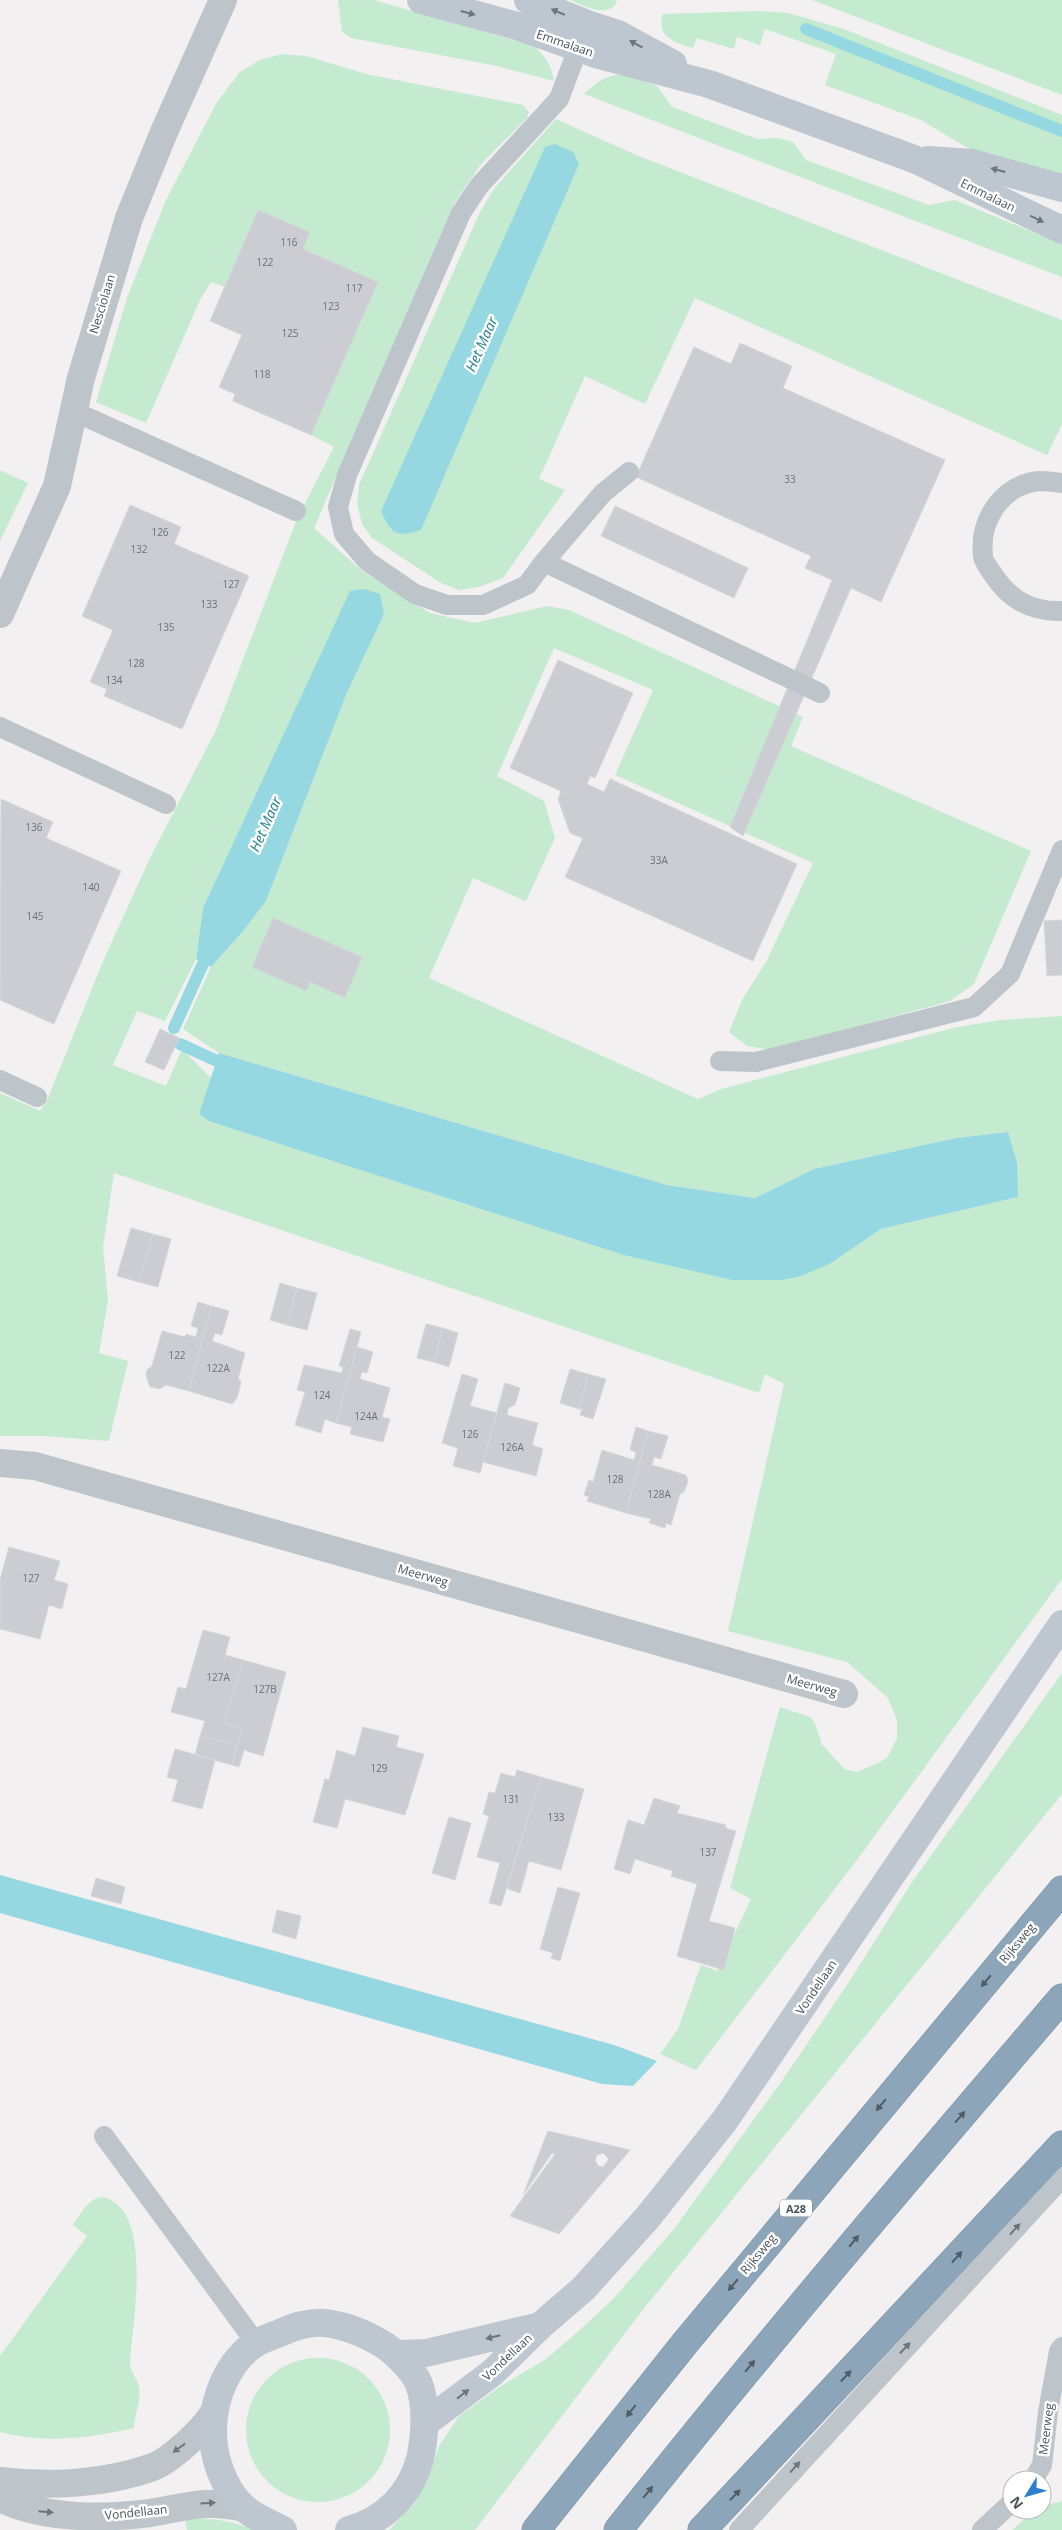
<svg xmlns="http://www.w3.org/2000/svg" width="1062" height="2530" font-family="'Open Sans',sans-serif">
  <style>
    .green { fill: #c4ead0; fill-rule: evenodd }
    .water { fill: #96d8e2 }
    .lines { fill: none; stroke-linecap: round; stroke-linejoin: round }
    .stream { stroke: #96d8e2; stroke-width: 12 }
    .building { fill: #cbcdd2; stroke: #d4d7da; fill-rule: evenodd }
    .motorway-casing { stroke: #7891a4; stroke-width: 29 }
    .service { stroke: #bdc5cb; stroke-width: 20 }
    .minor { stroke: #bdc5cb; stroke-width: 28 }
    .tertiary { stroke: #bdc5cb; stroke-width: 28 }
    .secondary { stroke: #bec7cf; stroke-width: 28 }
    .motorway { stroke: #8da5b9; stroke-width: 28 }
    .oneway { fill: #6d767e }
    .oneway2 { fill: #515c64 }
    .oneway3 { fill: #6c767d }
    .labels { text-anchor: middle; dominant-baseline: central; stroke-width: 5; stroke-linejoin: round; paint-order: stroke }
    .number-label { font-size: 10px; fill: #6a7279 }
    .shield { fill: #fff; stroke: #80878c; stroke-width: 1 }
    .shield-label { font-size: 11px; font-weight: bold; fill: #4a545b }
    .street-label { font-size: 12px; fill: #4a545b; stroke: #fff }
    .water-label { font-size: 14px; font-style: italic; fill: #1c7e8d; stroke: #fff }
  </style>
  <rect width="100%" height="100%" fill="#f2f0f0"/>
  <path class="green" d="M338,0H374L534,46C546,57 551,65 554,81L497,66L351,38L342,32Z
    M570,0H615L617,1C610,20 582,5 570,0Z
    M812,0H1062V95Z
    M759,11L788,13L844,29L1062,115V178L976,153L921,120L825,85L836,54L765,29L760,45L737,37L734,49L697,38L693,48C675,43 655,36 663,14Z
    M282,54L306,56L366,74L523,105L529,112L527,118L481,164L454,204L314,528L361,570L430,613L475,623L547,606L569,610L803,717L791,746L1031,851L974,984L950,1001L771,1050L747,1046L729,1032L743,998L766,962L813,863L615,775L653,690L554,648L497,776L544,801L555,838L526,901L473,878L429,978L698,1099L721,1089L957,1027L1001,1020L1062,1016V1579L857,1860L696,2070L660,2054L678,2029L701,1965L717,1971L751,1899L730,1888L780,1707L810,1717L815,1724L822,1744L844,1769L857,1772L874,1765L887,1758L897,1738V1720L888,1698L847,1662L728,1631L784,1384L765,1374L759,1393L114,1173L103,1247L108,1300L99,1353L128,1361L109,1441L44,1436H0V1093L40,1111L48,1098L104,959L150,858L216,730L297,519L334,447L311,435L378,282L303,249L310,232L258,210L225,287L211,282L200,300L146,423L96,402L127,298L166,200L217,102L240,72L260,60ZM350,592L384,614L346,695L266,901L245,929L211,967L183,1029L219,1053L667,1185L755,1198L814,1169L956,1138L1008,1132L1018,1197L881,1229L831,1263L199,1114L211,1078L182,1049L166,1086L113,1065L137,1011L165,1021L196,959L203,908Z
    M624,73L657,86L672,107L757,139L778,138L793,142L806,160L929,205L955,200L1062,244V277L584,94C597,81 606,76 624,73Z
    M556,119L636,155L1062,320V424L1047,455L695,298L645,404L585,376L539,479L565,490L503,578L479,587L459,590L441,583L372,538L362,524L357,504L359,485L480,212L493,190Z
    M0,470L28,483L0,541Z
    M1062,1673V1794L645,2307L475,2530H389L414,2504L429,2476L439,2446L459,2416L501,2386L546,2359L582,2328L613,2299L674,2229L779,2085L849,1982L910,1885Z
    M102,2197C155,2207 132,2325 130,2362C130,2371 137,2378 139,2387C142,2399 134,2415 134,2428C90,2438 45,2444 0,2432V2356L87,2236L73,2225C81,2214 87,2199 102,2197Z
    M246 2430a72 72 0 1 1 144 0a72 72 0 1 1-144 0Z
    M1062,2501V2530H1012L1035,2510H1042V2506Z
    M185,2518C210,2518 231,2520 254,2530H187Z"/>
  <path class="water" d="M555,144L573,152L579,164L421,530C396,538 391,534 381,511L545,147Z
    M364,589L380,594L384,614L346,695L266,901L245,929L211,967L196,959L203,908L350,591Z
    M219,1053L667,1185L755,1198L814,1169L956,1138L1008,1132L1017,1163L1018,1197L881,1229L831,1263L801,1276L782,1280H732L624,1255L209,1121L199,1114Z
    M0,1875L614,2045L657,2061L633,2086L602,2084L0,1913Z"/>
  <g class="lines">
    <path class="stream" d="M806,29L1062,131
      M174,1028L210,948
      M180,1044L217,1061"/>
  </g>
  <path class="building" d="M258,210L310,232L303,249L378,282L311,435L233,401L235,394L219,387L242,335L210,321Z
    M740,343L792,366L783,388L945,460L881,602L851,588L743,836L730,827L832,580L805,568L811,556L636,477L694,347L731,364Z
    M130,505L181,527L174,544L249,576L182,729L104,696L107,689L90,682L113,630L82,616Z
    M615,506L748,568L734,598L601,536Z
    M558,660L633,693L595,778L590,776L587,784L604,792L610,779L797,864L753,961L565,877L583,838L570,833L558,799L561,791L510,768Z
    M1,799L53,822L46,838L121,871L54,1024L0,1000Z
    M273,918L362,957L345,998L310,982L306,991L252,967Z
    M1062,920V975L1047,976L1044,921Z
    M160,1029L179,1038L164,1070L145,1062Z
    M131,1228L153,1234L139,1282L117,1276Z
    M153,1234L171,1239L158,1287L139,1282Z
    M280,1283L297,1288L287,1325L270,1320Z
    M297,1288L317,1293L307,1330L287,1325Z
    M198,1302L211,1306L189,1391L166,1385L160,1389L150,1387L146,1375L147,1370L152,1366L162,1331L185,1337L186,1334L196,1337L198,1328L191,1326Z
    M211,1306L229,1311L222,1335L215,1333L212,1341L245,1353L238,1379L241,1381L240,1387L237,1398L232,1404L189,1391Z
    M426,1324L443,1328L434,1362L417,1358Z
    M443,1328L458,1333L449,1367L434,1362Z
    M350,1329L361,1332L336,1423L325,1419L321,1433L295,1425L305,1392L297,1390L304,1365L342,1373L343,1367L339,1366Z
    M357,1347L373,1352L367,1373L362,1372L360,1379L390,1388L382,1417L390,1419L383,1442L350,1434L352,1427L336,1423Z
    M570,1369L588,1374L579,1409L560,1403Z
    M462,1374L478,1379L470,1406L497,1413L480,1473L453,1466L458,1448L442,1443Z
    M588,1374L606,1379L593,1419L580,1415L582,1409H579Z
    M505,1383L520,1388L515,1405L508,1408L507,1415L538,1423L532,1445L543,1449L536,1476L483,1462Z
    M636,1427L648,1431L626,1513L587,1501L589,1497L584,1495L589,1480L593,1482L602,1450L634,1460L636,1452L630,1450Z
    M648,1431L668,1436L661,1459L654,1457L652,1465L686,1475L688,1481L684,1492L680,1494L671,1525L666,1523L665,1528L649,1523L651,1519L626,1513Z
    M9,1547L60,1561L54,1580L68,1584L62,1609L49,1605L40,1639L0,1629V1580Z
    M203,1630L230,1637L225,1655L243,1660L224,1723L242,1728L237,1745L200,1736L205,1721L171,1712L178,1687L186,1689Z
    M243,1660L286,1672L263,1756L244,1750L239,1767L232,1765L242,1728L224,1723Z
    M363,1727L399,1736L396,1747L424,1754L405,1815L345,1799L337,1828L313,1822L325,1779L329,1780L337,1750L355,1756Z
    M200,1736L237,1745L232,1765L195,1755Z
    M175,1749L215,1760L202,1809L172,1801L178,1780L167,1777Z
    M517,1770L541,1777L501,1906L489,1903L500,1863L477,1857L489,1816L483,1814L489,1792L495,1793L501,1773L515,1777Z
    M541,1777L584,1789L561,1870L529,1861L520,1893L506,1888Z
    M654,1798L680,1806L677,1813L726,1825L725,1828L736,1831L709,1921L735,1928L724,1970L677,1956L697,1884L671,1876L673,1871L635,1859L630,1874L614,1869L628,1820L644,1825Z
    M449,1817L471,1823L455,1880L432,1873Z
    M96,1878L125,1887L121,1904L91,1896Z
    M558,1887L580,1893L560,1961L551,1958L553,1953L540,1949Z
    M277,1910L301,1916L296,1939L272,1932Z
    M548,2131L630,2150L559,2234L510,2216L555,2154L552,2153L523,2195ZM603,2153L609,2159L603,2167L598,2166L595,2160L597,2155Z"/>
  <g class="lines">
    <defs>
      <path id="motorway" d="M536,2530L685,2343L1062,1890
        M618,2530C762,2349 912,2173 1062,1998
        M702,2530L1062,2145"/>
    </defs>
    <use href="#motorway" class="motorway-casing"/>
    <path class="service" d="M583,35L559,99L479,186L461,213L347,475L338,507L344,534L367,561L415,594L447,605H483L527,585L544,562L603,493L629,472
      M75,412L296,511
      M1062,483C1055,482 1046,481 1039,481C1001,485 979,521 983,556C983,561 989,568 992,573C1009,599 1030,612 1062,611
      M544,562L820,693
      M0,727L166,804
      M720,1061L756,1062L974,1007L1010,974L1062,850
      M0,1080L37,1097
      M104,2136L256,2343
      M1033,2480L1042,2465L1048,2412L1059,2351L1062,2347
      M739,2530L1062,2178
      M982,2530L1012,2502"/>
    <path class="minor" d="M0,614L57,486L81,378L129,218L164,132L223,0
      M0,1463L35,1466L844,1694"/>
    <path class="tertiary" d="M0,2481C49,2487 106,2484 153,2467C171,2460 203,2430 213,2414
      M0,2498C41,2519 105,2519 150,2513C188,2507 204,2499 244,2508"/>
    <path class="secondary" d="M421,0L514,25L599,55L709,84L914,159L1062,230
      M528,0L587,24L618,34L673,64
      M928,160L972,163L1062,188
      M397,2354L426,2353L540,2326
      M425,2423L492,2373L540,2326L583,2289L648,2217L725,2120L1062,1624
      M283,2530C270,2523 253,2517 243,2507C223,2488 212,2455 213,2428C214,2397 228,2361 256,2343C263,2339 272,2336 280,2333C293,2327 310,2322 324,2323C345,2325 366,2334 384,2345C396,2353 414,2371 419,2384C427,2405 425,2437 420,2459C410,2495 385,2520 349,2530"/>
    <use href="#motorway" class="motorway"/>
  </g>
  <defs><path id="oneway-solid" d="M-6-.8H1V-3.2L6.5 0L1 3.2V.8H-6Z" transform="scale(1.25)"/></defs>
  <g class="oneway">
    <use href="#oneway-solid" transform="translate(558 12) rotate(-157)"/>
    <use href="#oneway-solid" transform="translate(468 13) rotate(15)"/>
    <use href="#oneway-solid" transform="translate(636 44) rotate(-151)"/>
    <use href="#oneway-solid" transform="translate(998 170) rotate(-165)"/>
    <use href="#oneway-solid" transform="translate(1037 219) rotate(26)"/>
    <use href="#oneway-solid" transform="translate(493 2337) rotate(166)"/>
    <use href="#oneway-solid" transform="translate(463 2394) rotate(-38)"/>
  </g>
  <g class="oneway2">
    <use href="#oneway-solid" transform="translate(986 1981) rotate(130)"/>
    <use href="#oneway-solid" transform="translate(881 2105) rotate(130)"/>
    <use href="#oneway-solid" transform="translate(960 2117) rotate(-49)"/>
    <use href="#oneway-solid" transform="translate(854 2241) rotate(-50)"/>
    <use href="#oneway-solid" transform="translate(957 2257) rotate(-47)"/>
    <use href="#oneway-solid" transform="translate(733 2285) rotate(130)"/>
    <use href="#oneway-solid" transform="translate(750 2366) rotate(-50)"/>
    <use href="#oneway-solid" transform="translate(846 2376) rotate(-47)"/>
    <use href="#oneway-solid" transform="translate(631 2411) rotate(128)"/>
    <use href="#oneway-solid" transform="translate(648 2492) rotate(-51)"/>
    <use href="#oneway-solid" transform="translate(735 2495) rotate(-46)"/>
  </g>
  <g class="oneway3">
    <use href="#oneway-solid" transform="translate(1015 2229) rotate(-48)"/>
    <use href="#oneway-solid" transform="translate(905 2348) rotate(-47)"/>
    <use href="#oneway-solid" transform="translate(179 2448) rotate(144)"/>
    <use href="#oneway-solid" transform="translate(795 2467) rotate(-48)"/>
    <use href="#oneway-solid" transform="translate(208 2503) rotate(-3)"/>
    <use href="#oneway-solid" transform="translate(46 2512) rotate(5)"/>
  </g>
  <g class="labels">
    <g class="number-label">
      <text x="289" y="242">116</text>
      <text x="265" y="262">122</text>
      <text x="354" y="288">117</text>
      <text x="331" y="306">123</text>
      <text x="290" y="333">125</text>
      <text x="262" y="374">118</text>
      <text x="790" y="479">33</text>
      <text x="160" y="532">126</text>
      <text x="139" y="549">132</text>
      <text x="231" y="584">127</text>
      <text x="209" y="604">133</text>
      <text x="166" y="627">135</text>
      <text x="136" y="663">128</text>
      <text x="114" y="680">134</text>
      <text x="34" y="827">136</text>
      <text x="659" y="860">33A</text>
      <text x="91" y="887">140</text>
      <text x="35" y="916">145</text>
      <text x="177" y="1355">122</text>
      <text x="218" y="1368">122A</text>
      <text x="322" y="1395">124</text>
      <text x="366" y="1416">124A</text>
      <text x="470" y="1434">126</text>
      <text x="512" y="1447">126A</text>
      <text x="615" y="1479">128</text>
      <text x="659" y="1494">128A</text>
      <text x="31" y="1578">127</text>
      <text x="218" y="1677">127A</text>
      <text x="265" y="1689">127B</text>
      <text x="379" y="1768">129</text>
      <text x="511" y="1799">131</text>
      <text x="556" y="1817">133</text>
      <text x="708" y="1852">137</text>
    </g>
    <rect class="shield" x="780" y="2199.5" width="32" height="17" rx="4"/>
    <g class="shield-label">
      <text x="796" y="2208">A28</text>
    </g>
    <g class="street-label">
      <text transform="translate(565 43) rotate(19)">Emmalaan</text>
      <text transform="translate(988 195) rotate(26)">Emmalaan</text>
      <text transform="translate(102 304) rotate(-73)">Nesciolaan</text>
      <text transform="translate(423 1575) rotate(16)">Meerweg</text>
      <text transform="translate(812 1685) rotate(16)">Meerweg</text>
      <text transform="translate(1017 1943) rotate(-50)">Rijksweg</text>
      <text transform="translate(816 1987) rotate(-56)">Vondellaan</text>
      <text transform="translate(758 2254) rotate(-50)">Rijksweg</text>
      <text transform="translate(507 2357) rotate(-43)">Vondellaan</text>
      <text transform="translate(1046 2429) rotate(-83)">Meerweg</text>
      <text transform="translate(136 2512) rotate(-6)">Vondellaan</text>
    </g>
    <g class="water-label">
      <text transform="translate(481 344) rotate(-66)">Het Maar</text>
      <text transform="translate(265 824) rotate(-66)">Het Maar</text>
    </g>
  </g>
  <g transform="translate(1027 2495) rotate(233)"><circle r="24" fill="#ffffff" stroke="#b7bbbd"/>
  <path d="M0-4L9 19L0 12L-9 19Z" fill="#2e7fce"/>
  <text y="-8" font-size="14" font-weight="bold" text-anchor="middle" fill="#4a545b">N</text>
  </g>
</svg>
